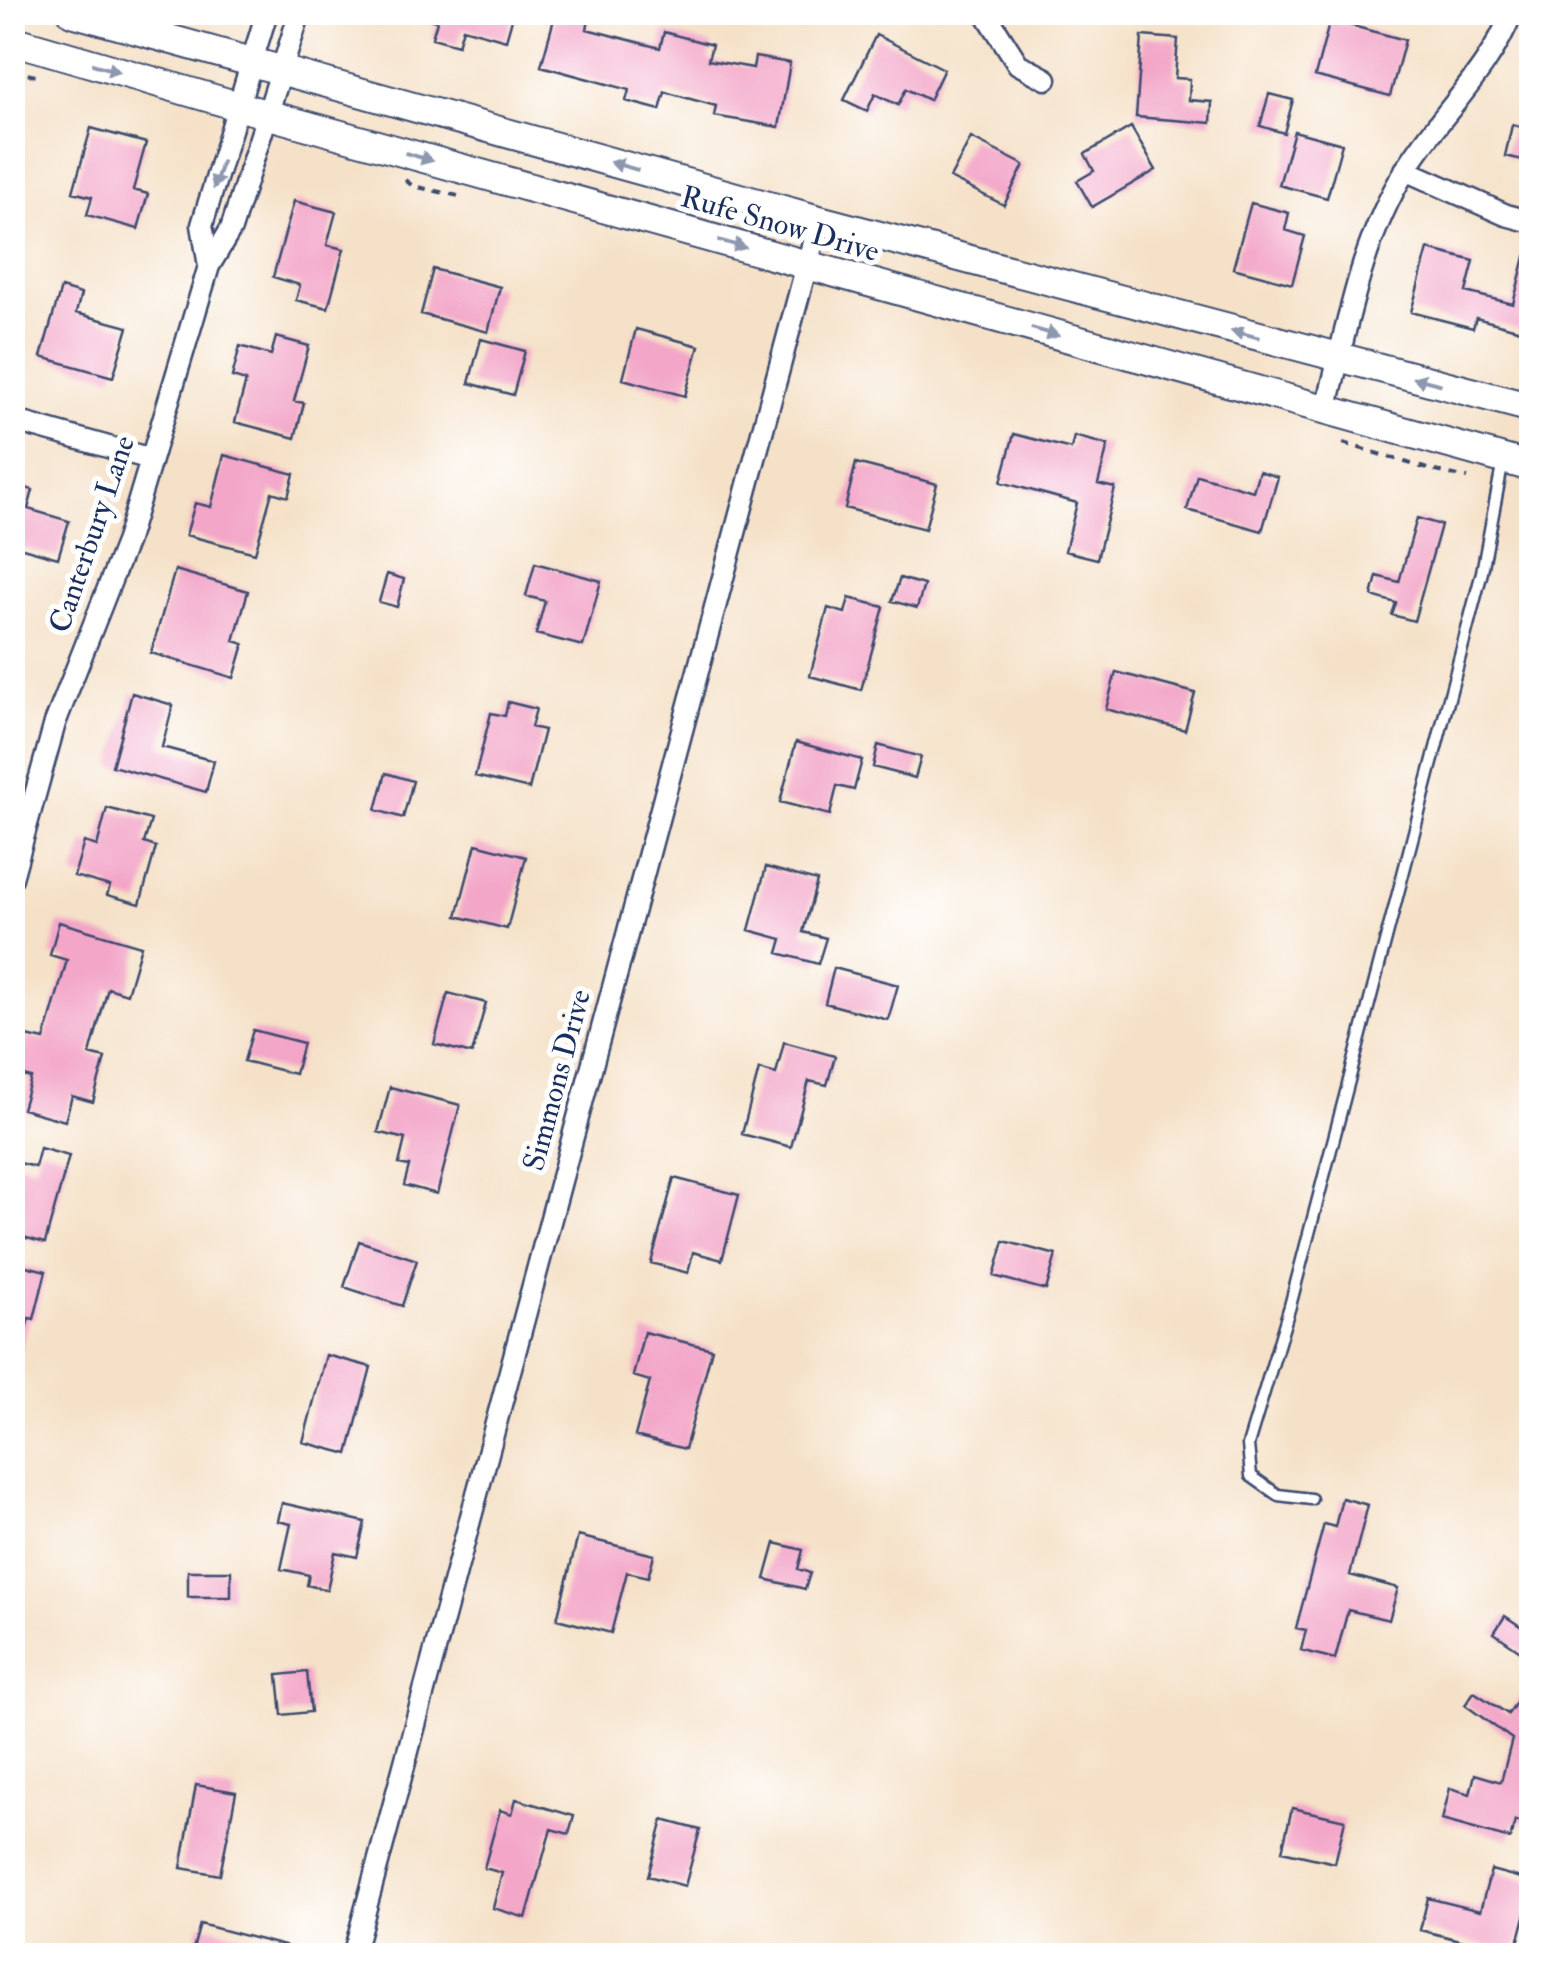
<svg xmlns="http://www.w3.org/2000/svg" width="1544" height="1968" font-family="'IM FELL Double Pica',serif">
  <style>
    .building { fill: #f3a6c8 }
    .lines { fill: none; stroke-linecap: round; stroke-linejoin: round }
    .lane-casing { stroke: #3c4a6e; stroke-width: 15 }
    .street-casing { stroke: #3c4a6e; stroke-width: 25 }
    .secondary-casing { stroke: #3c4a6e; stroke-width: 32 }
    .path { stroke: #3c4a6e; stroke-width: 4; stroke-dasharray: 8 8; stroke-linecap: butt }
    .lane { stroke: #fff; stroke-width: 10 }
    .street { stroke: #fff; stroke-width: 20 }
    .secondary { stroke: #fff; stroke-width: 28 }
    .oneway { fill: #8d97ae }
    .labels { text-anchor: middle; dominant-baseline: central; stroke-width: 10; stroke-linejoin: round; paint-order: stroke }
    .street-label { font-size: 30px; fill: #1b2f5e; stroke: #fff }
  </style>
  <rect width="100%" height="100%" fill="#fff"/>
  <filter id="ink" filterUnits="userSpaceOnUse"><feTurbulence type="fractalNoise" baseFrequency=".01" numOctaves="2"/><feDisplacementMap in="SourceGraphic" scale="20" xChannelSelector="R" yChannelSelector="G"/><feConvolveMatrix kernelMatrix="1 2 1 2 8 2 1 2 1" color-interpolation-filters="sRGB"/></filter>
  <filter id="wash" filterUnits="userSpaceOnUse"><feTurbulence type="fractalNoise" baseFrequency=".0048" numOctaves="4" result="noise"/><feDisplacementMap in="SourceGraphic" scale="40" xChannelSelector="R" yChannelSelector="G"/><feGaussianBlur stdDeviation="2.25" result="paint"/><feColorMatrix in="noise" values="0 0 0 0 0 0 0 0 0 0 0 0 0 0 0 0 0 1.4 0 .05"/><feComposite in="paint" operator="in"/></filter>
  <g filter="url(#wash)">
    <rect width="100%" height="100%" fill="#f5e1c7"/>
    <g id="blocks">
      <path class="building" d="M429,12H514L506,40L463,28L458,45L432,38L437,21L428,19Z
        M556,12H591L587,29L660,48L664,32L712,45L708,60L753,68L755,57L790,63L779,127L714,116L716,106L665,92L660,110L626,101L629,90L541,66Z
        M1330,20L1405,40L1390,96L1315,76Z
        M876,35L944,69L929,100L906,89L898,105L875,94L867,111L844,100Z
        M1142,36L1178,39L1175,78L1190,79L1189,100L1212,102L1211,123L1136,117Z
        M1269,94L1293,100L1284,133L1260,126Z
        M1512,125L1532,129V162L1505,156Z
        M1131,127L1156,170L1092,207L1077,181L1094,171L1085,154Z
        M91,128L146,143L133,190L148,194L138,229L87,215L92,197L73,192Z
        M1294,131L1342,144L1327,198L1279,185Z
        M971,138L1024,165L1004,205L950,178Z
        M294,201L336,212L327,245L344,249L328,308L296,300L300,285L273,277Z
        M1251,203L1289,213L1285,230L1305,236L1292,284L1233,268Z
        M1428,249L1474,261L1466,292L1513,304L1525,257L1532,258V333L1476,318L1473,328L1411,312Z
        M433,269L500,287L488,332L421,314Z
        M61,288L81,294L76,313L128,327L113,377L41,357Z
        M636,329L699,346L685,396L623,379Z
        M276,337L309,346L294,401L304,403L295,438L235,422L246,381L232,377L240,346L271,355Z
        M481,339L525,351L513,395L469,383Z
        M1014,434L1071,449L1074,436L1108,445L1098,484L1115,488L1097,559L1065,551L1077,503L1001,482Z
        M224,455L294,474L288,497L272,492L255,553L186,535L195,503L211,507Z
        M856,463L937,484L925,529L845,508Z
        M1259,471L1278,477L1262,531L1187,510L1197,475L1253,491Z
        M12,484L33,490L28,509L69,521L58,558L12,545Z
        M1417,518L1441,525L1414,621L1392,615L1396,603L1372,596L1377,576L1399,582Z
        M535,563L601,581L583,646L536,634L545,601L526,596Z
        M175,570L248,591L234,641L244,644L234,678L151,653Z
        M387,574L404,579L397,607L379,602Z
        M900,578L924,585L917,608L892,601Z
        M849,598L884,607L861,690L810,676L828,608L845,613Z
        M1116,672L1195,693L1185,730L1106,709Z
        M132,693L173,705L162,747L214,761L206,792L112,766Z
        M508,702L536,709L531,727L544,730L529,789L475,776L491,713L505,716Z
        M796,742L862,760L854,790L837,786L830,815L780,802Z
        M878,745L921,757L915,778L873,767Z
        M386,773L413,781L403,818L376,810Z
        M107,808L151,820L144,843L156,847L140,904L107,895L110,886L74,876L84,842L97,846Z
        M476,844L526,857L507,929L457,916Z
        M766,867L817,881L803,932L826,938L818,964L778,953L782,939L749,930Z
        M59,922L141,946L127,994L108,988L90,1054L105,1058L93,1102L72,1096L65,1121L22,1109L31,1078L16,1074L27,1036L44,1040L67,960L50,955Z
        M834,968L898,985L888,1020L825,1003Z
        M448,993L486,1003L472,1054L434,1044Z
        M253,1030L303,1043L295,1074L244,1061Z
        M784,1042L835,1056L827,1085L809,1081L791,1147L742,1134L759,1069L776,1074Z
        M390,1087L460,1105L437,1194L404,1185L409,1166L399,1164L405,1139L378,1132Z
        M40,1148L69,1156L45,1243L12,1234V1161L35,1167Z
        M674,1178L739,1195L722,1260L693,1252L688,1273L651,1263Z
        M359,1241L417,1260L402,1306L344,1287Z
        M1004,1241L1056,1255L1046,1290L994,1276Z
        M22,1265L46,1271L34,1319L29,1318L19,1355L12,1354V1277L18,1278Z
        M644,1332L712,1349L685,1449L635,1436L650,1381L633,1376Z
        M326,1355L371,1367L348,1454L303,1442Z
        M1342,1498L1368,1505L1350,1575L1398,1588L1389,1620L1348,1610L1335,1659L1301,1650L1306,1630L1296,1628L1324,1524L1335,1527Z
        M282,1503L365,1522L357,1557L335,1552L327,1590L307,1585L309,1575L281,1569L291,1524L278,1521Z
        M578,1536L654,1555L648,1577L627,1572L611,1633L557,1619Z
        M775,1543L803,1550L798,1569L810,1573L805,1589L765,1579Z
        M188,1571H231V1597H188Z
        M1505,1616L1532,1634V1659L1494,1633Z
        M307,1672L311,1712L282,1715L278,1675Z
        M1532,1680V1825L1515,1821L1510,1839L1442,1820L1450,1788L1470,1794L1475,1774L1501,1782L1512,1739L1465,1705L1474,1692L1508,1714Z
        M196,1785L236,1792L220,1875L181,1868Z
        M516,1799L574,1816L569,1834L551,1829L526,1918L493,1908L502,1873L484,1868L500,1810L512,1814Z
        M1292,1808L1345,1820L1335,1863L1282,1851Z
        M663,1820L700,1830L685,1886L648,1876Z
        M1491,1870L1532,1881V1890L1515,1954L1420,1930L1428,1898L1480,1911Z
        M200,1924L296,1949L295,1956H191Z"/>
    </g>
  </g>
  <g filter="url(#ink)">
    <use href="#blocks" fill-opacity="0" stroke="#3c4a6e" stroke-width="2.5"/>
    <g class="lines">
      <defs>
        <path id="lane" d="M1311,1499L1278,1495L1251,1476L1248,1445L1290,1306L1482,572L1503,461"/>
        <path id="street" d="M985,12L1018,64L1046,79
          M1405,170L1506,215L1532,222
          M209,266L202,225L267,12
          M1326,410C1347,328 1360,244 1405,171C1437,117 1489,73 1512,12
          M12,420L151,459
          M12,878L55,723L127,540L209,266L231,229L300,12
          M353,1956L819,220"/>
        <path id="secondary" d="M72,12L819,220L1532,408
          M12,40L255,111L1532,467"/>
      </defs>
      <use href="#lane" class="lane-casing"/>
      <use href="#street" class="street-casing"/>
      <use href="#secondary" class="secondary-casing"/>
      <path class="path" d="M12,71L41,77
        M405,180L413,186L463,197
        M1343,443L1431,470L1468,478"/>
      <use href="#lane" class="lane"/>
      <use href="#street" class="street"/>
      <use href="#secondary" class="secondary"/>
    </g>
    <defs><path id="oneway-solid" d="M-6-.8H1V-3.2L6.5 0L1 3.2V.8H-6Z" transform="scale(2.5)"/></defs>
    <g class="oneway">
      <use href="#oneway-solid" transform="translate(106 68) rotate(16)"/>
      <use href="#oneway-solid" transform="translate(419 157) rotate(16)"/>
      <use href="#oneway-solid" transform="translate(624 166) rotate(-164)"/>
      <use href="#oneway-solid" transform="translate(218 175) rotate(108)"/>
      <use href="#oneway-solid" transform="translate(732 244) rotate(16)"/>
      <use href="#oneway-solid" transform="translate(1045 332) rotate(16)"/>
      <use href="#oneway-solid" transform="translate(1245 334) rotate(-165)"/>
      <use href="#oneway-solid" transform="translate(1427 381) rotate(-166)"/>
    </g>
  </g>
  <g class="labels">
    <g class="street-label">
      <text transform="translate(780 224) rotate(16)">Rufe Snow Drive</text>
      <text transform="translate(92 534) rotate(-71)">Canterbury Lane</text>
      <text transform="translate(557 1080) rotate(-75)">Simmons Drive</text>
    </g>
  </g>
  <rect width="1544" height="1968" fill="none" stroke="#fff" stroke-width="50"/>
</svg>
